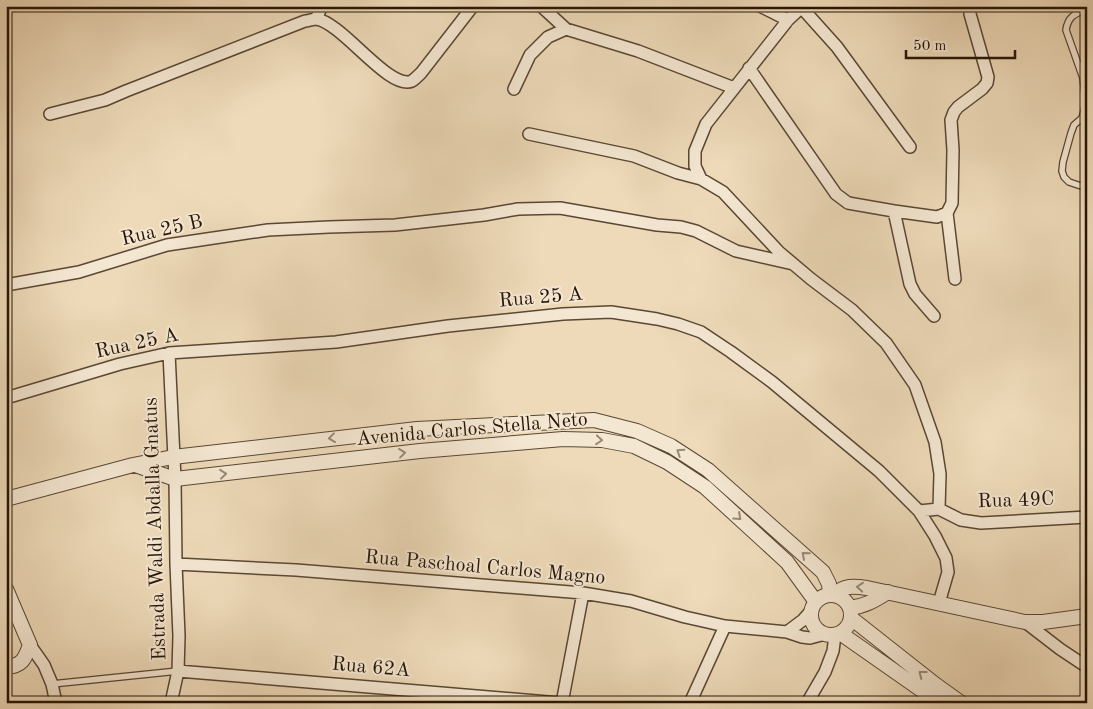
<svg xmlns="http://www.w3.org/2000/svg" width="1093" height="709" font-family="'Old Standard TT',serif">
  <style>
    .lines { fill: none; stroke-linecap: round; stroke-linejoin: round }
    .service-casing { stroke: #594734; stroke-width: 8 }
    .minor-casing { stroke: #594734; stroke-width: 14 }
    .tertiary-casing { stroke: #594734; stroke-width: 16 }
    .service { stroke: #f4e7d2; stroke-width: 5.5 }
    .minor { stroke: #f4e7d2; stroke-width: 11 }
    .tertiary { stroke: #f4e7d2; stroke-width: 14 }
    .oneway { stroke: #988977 }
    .labels { text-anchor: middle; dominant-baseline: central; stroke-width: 4; stroke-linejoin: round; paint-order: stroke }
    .street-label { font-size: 20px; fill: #271607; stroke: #f4e7d2 }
  </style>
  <rect width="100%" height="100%" fill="#eedab9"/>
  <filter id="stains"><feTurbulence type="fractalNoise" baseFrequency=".004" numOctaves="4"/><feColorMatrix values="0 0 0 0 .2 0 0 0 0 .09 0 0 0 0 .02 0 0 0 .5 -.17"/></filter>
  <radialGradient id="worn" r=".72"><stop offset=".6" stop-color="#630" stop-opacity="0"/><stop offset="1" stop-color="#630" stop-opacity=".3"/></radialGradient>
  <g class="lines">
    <defs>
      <path id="service" d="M1087,9C1075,14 1068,16 1066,30L1083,78L1085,94V107L1082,118L1074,125L1071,133L1063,162L1062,171L1064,177L1069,182L1087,188
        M52,684L178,671"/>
      <path id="minor" d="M541,6L566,29L638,51L734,88
        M760,6L788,20
        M802,8L837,47L910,147
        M316,19L322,6
        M749,68L836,194L848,203L894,211L937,217L947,213
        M514,89L530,55L548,37L566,29
        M50,114L105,100L126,91L305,21C308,21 313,19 316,19C342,22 389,91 412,81C415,79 419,75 421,73L473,6
        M529,134L634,156L678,173L701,179L723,192L779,252L811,279L852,310L886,343L915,385L935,442L940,474L939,509
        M701,179L695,166V151L706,124L788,20L803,6
        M894,211L910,284L915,294L934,316
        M955,279L947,213L952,203L953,150L951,120L954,112L958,107L982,89L987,83L988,77L970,14
        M6,285L79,272L167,245L207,239L268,230L329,227L395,225L484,215L518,209L560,208L657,225L681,227L696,231L736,251L793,264
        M169,353L175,479L176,564L179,636L178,671L171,703
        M6,398L120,364L169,353L336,342L448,326L563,314L611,312L657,319L678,324L701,332L731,352L772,382L879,471L919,511L935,536L946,558L948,572L939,603
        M919,511L939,509L961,520L981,523L1087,517
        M176,564L296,570L583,593L631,601L685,617L725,626L787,632L802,637L810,638L825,634
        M1025,622L1060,649L1087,667
        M787,632L803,620L811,611
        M30,645L44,665L52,684L56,703
        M178,671L560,703
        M562,703L583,593
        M690,703L725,626
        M807,703L825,672L833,651L835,635"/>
      <path id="tertiary" d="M135,465L175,479L420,451L563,439L602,440L634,446L667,462L705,487L787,562L816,602
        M6,499L133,465L173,457L417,429L594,420L637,431L671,446L708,470L823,572L829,584L830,595
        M6,589L30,645C25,658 23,666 6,667
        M834,595C844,585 854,586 867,588L1025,622H1043L1087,616
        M811 615a20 20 0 1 1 40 0a20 20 0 1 1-40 0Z
        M850,608C866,606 875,600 888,592
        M851,618L936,685L961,703
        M840,633L940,703"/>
    </defs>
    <use href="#service" class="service-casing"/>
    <use href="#minor" class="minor-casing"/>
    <use href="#tertiary" class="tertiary-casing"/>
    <use href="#service" class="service"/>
    <use href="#minor" class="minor"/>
    <use href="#tertiary" class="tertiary"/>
  </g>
  <defs><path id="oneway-chevron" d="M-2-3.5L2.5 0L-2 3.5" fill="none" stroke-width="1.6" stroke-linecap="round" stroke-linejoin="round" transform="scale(1.25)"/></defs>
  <g class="oneway">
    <use href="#oneway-chevron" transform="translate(332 438) rotate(173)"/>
    <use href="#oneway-chevron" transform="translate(599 440) rotate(5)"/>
    <use href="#oneway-chevron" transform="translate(680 452) rotate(-147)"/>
    <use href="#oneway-chevron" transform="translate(402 453) rotate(-7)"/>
    <use href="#oneway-chevron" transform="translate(223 474) rotate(-6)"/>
    <use href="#oneway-chevron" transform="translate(738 517) rotate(42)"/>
    <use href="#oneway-chevron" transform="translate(805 555) rotate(-139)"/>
    <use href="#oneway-chevron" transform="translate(860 587) rotate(-175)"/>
    <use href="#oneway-chevron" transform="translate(922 674) rotate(-142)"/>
  </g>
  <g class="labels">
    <g class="street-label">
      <text transform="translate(162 231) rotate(-13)">Rua 25 B</text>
      <text transform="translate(541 298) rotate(-5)">Rua 25 A</text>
      <text transform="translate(137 344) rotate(-12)">Rua 25 A</text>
      <text transform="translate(472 430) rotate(-5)">Avenida Carlos Stella Neto</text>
      <text transform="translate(1016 501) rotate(-2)">Rua 49C</text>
      <text transform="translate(156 529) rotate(-92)">Estrada Waldi Abdalla Gnatus</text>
      <text transform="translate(485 568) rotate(5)">Rua Paschoal Carlos Magno</text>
      <text transform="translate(371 668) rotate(5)">Rua 62A</text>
    </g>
  </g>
  <rect width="1093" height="709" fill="none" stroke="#eedab9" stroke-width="25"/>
  <rect x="8" y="8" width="1078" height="694" fill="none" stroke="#271607" stroke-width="2.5"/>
  <rect x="12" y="12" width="1068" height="684" fill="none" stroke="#271607"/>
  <path d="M906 50v8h109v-8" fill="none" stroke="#271607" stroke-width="2.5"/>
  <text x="913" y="50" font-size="15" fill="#271607" stroke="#f4e7d2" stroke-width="4" paint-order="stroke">50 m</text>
  <rect width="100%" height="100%" filter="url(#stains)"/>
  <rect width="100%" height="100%" fill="url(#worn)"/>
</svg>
